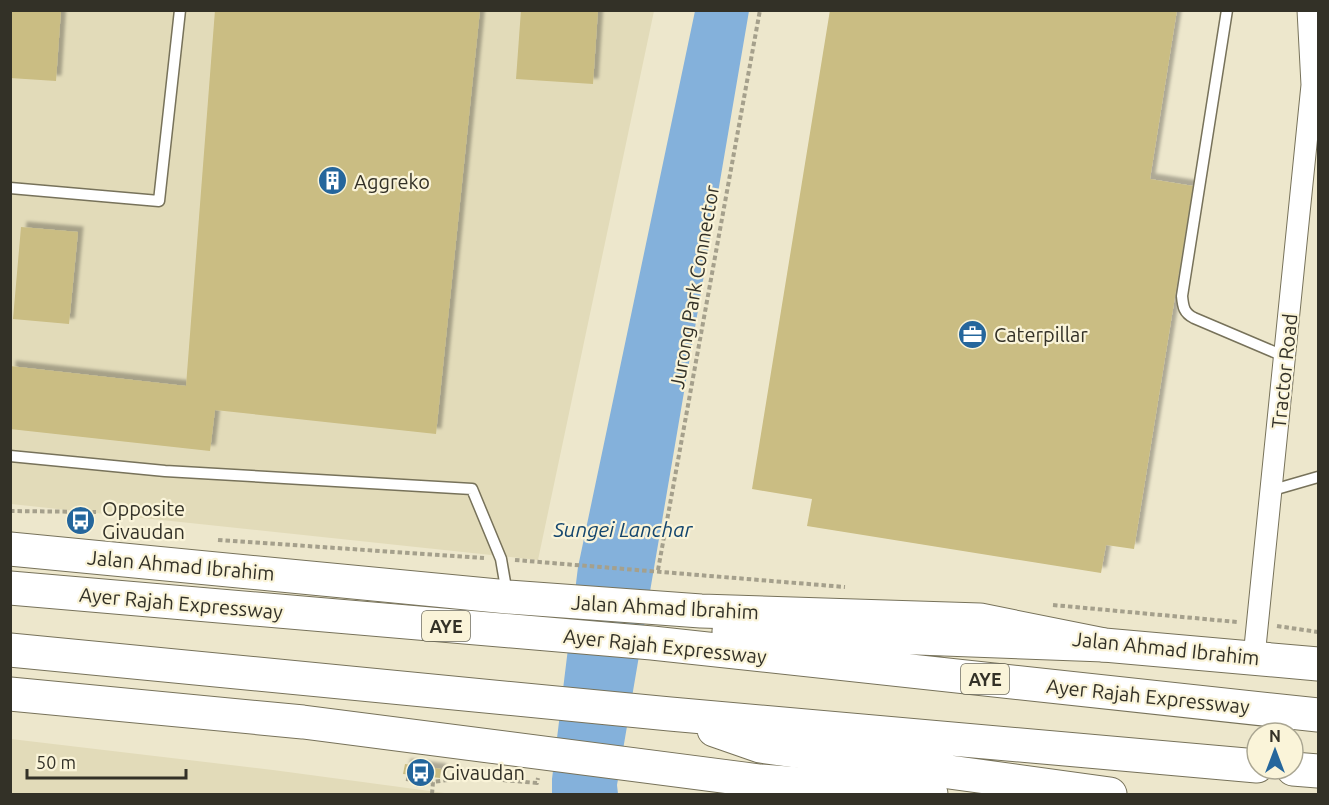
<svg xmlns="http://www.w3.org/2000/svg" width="1329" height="805" font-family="Ubuntu,sans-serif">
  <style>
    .built { fill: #e2dbb9 }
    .water { fill: #84b1db }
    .building { fill: #cabd83; filter: url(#shadow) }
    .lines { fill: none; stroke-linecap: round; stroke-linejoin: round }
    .lane-casing { stroke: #77725a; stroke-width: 13 }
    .street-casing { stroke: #77725a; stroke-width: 23 }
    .primary-casing { stroke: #77725a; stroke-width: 35 }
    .highway-casing { stroke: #77725a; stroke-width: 35 }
    .path { stroke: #a5a08c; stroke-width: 4; stroke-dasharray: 4.5 3; stroke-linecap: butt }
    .lane { stroke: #fff; stroke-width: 10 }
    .street { stroke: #fff; stroke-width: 21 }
    .primary { stroke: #fff; stroke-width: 33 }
    .highway { stroke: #fff; stroke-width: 33 }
    .labels { text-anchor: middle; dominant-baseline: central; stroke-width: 4.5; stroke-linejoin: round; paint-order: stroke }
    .shield { fill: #faf4d9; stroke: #6f6c5c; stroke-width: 1.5 }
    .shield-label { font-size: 18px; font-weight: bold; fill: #333127 }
    .poi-label { font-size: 20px; fill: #333127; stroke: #faf4d9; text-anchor: start }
    .street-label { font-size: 20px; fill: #333127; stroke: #faf4d9 }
    .water-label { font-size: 21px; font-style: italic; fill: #13456d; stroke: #faf4d9 }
  </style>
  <defs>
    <filter id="shadow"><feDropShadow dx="5.5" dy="-5.5" stdDeviation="1.5" flood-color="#0004"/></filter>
  </defs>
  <rect width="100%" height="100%" fill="#ede7cc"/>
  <path class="built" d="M11,11H654L538,560L11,504Z
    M11,739L273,770L452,794H11Z"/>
  <path class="water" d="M695,11H749L617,785L618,794H552V779L578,567Z"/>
  <path class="building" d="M10,10H61L56,81L10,78Z
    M215,10H480L436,434L215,410L210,451L10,429V366L186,386Z
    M521,10H598L593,84L516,79Z
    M830,10H1177L1150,179L1193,186L1134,549L1106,545L1101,573L807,526L812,499L752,489Z
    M21,227L78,232L69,324L13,319Z
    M405,764L441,769L440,778L403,774Z"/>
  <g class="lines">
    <defs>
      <path id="lane" d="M1227,10L1182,296C1183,307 1184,313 1194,318L1286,357
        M10,188L159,201L180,10
        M10,456L165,471L472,489L501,559L507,594
        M1273,490L1318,477"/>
      <path id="street" d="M1254,657L1312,85L1308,10"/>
      <path id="primary" d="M10,549L508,597L701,611L980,620L1104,645L1318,664
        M10,694L303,722L760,781L931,794"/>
      <path id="highway" d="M10,588L652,643L1318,715
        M729,631L1104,645
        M10,650L670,714L1257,766
        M714,730L760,746L1110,794
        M1293,769L1318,771"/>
    </defs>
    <use href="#lane" class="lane-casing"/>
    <use href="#street" class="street-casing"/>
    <use href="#primary" class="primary-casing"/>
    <use href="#highway" class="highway-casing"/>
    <path class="path" d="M10,511L96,512
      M218,540L484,558
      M515,560L845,587
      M658,570L760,10
      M1053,605L1237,622
      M1277,626L1318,632
      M406,779L433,782L468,777L537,783L538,778
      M432,794L433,782"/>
    <use href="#lane" class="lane"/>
    <use href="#street" class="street"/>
    <use href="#primary" class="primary"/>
    <use href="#highway" class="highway"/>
  </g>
  <defs>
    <symbol id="building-disc" viewBox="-11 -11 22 22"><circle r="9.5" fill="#25669c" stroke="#faf4d9"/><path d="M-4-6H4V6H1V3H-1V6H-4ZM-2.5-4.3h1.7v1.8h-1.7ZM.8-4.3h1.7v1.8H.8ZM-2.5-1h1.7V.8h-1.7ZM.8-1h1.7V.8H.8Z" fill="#fff"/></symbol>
    <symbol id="office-disc" viewBox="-11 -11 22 22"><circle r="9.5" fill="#25669c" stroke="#faf4d9"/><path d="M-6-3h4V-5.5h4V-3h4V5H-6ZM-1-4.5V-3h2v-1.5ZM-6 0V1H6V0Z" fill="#fff"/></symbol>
    <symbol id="bus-disc" viewBox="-11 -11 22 22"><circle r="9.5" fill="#25669c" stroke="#faf4d9"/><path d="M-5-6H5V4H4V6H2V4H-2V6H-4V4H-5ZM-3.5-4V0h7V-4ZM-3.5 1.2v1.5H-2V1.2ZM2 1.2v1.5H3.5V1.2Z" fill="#fff"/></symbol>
  </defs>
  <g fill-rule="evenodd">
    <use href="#building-disc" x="316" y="164" width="33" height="33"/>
    <use href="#office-disc" x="956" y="318" width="33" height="33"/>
    <use href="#bus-disc" x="64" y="504" width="33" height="33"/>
    <use href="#bus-disc" x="404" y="756" width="33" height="33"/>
  </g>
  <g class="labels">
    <g class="shield">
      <rect x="422" y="611" width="48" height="30" rx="4.5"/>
      <rect x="961" y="664" width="48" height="30" rx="4.5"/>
    </g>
    <g class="shield-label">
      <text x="446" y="626">AYE</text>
      <text x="985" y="679">AYE</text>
    </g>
    <g class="poi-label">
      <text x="354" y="181">Aggreko</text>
      <text x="994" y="334">Caterpillar</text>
      <text x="102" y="508">Opposite<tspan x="102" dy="23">Givaudan</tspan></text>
      <text x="442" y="772">Givaudan</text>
    </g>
    <g class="street-label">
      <text transform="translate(694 287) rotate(-80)">Jurong Park Connector</text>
      <text transform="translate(1284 371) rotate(-84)">Tractor Road</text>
      <text transform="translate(181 565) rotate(5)">Jalan Ahmad Ibrahim</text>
      <text transform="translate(181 603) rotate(5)">Ayer Rajah Expressway</text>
      <text transform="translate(665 607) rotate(3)">Jalan Ahmad Ibrahim</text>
      <text transform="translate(665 646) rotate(6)">Ayer Rajah Expressway</text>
      <text transform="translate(1166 648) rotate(6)">Jalan Ahmad Ibrahim</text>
      <text transform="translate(1148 696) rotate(6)">Ayer Rajah Expressway</text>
    </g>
    <g class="water-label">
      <text x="623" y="529">Sungei Lanchar</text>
    </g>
  </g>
  <rect width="1329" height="805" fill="none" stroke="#333127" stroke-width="24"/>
  <g transform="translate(1275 751)"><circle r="28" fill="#faf4d9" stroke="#aaa692" stroke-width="1.5"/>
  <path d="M0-4.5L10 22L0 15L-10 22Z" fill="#25669c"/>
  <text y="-9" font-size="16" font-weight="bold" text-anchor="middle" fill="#333127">N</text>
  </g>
  <path d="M27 769v9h159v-9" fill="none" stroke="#333127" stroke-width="3"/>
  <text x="36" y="769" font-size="18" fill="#333127" stroke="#faf4d9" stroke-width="4.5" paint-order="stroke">50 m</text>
</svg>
